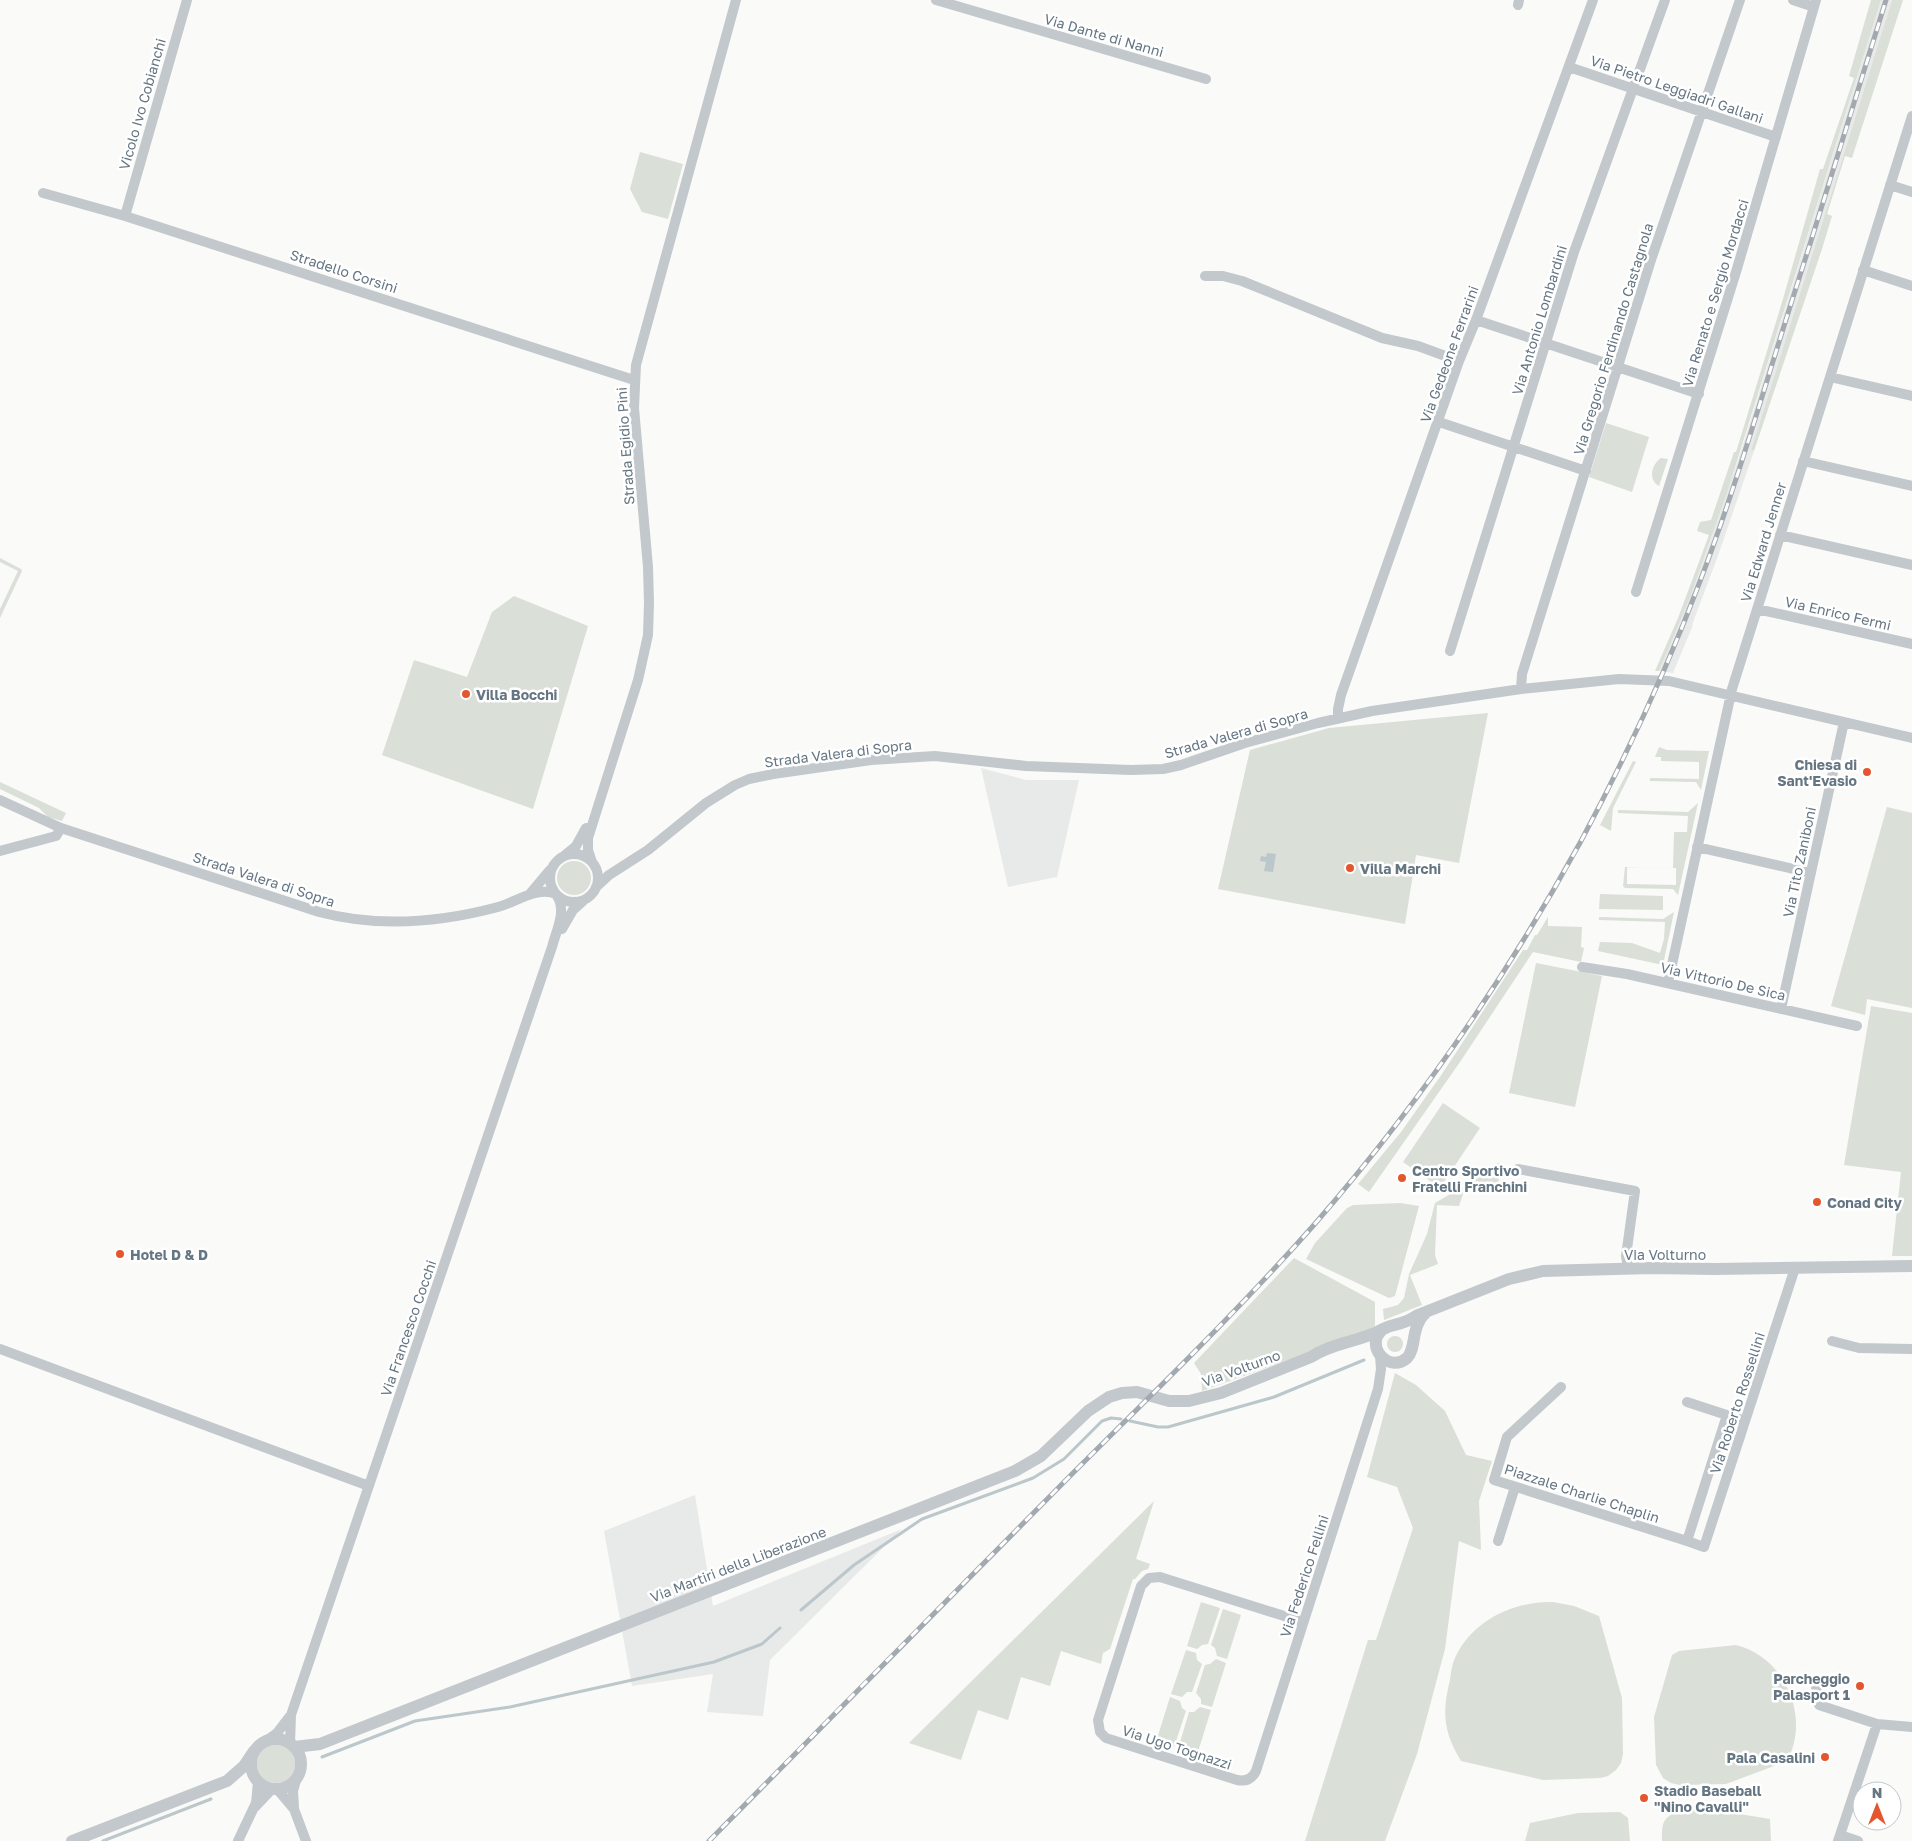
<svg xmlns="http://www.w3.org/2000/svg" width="1912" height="1841" font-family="'Golos Text',sans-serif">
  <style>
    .built { fill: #e8e9e9 }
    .green { fill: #dadfd7; fill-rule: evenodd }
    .water { fill: #bbc7cb }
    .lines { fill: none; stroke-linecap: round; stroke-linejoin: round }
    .stream { stroke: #bbc7cb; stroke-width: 3 }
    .minor { stroke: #c3c8cc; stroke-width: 10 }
    .tertiary { stroke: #c3c8cc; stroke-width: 12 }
    .rail-casing { stroke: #a2aab0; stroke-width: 5 }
    .rail { stroke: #fff; stroke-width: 3; stroke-dasharray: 9; stroke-linecap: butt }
    .poi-dot { fill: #e4572e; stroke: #fff; stroke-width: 2 }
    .labels { text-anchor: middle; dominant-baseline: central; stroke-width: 5; stroke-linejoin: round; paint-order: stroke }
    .street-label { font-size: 14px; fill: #657683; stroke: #fff }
    .poi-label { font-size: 14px; font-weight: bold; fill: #657683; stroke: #fff; text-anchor: start }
  </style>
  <rect width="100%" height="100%" fill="#fafaf8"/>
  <path class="built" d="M1881,0H1892L1751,450L1754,451L1719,553L1692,625H1693L1673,673L1659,671L1707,550L1740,454Z
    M981,768L1026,780H1079L1057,877L1008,887Z
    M695,1495L713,1606L902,1529L770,1660L763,1716L707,1712L713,1674L632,1686L604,1531Z"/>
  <path class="green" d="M1871,0H1881L1727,493L1690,597L1659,671H1655L1678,618L1709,535L1697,531L1700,522L1711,520L1734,452H1736L1783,299L1820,169H1823L1854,78L1849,76Z
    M1892,0H1903L1852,158L1845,156L1827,214L1832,216L1822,249L1754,451L1751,450Z
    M640,152L683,164L668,219L642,212L630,189Z
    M1606,423L1649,437L1632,492L1589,477Z
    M1661,458L1668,459L1659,486C1648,480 1651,465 1661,458Z
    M0,558L21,569L22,571L0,618V609L18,571L0,562Z
    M514,596L588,626L533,809L382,755L414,660L467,677L492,612Z
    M1488,713L1459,863L1416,855L1405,924L1218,889L1250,750L1329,728Z
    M1659,747L1667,750L1709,751L1701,790L1696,782L1650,781V778L1699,779V762L1661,761V757H1655Z
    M1633,761L1636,762L1613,808L1611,831L1600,825Z
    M0,782L66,813L62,821L48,817L39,808L0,789Z
    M1698,803L1678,895L1673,889L1625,888L1623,886L1625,867L1673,868L1674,832H1687L1688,816L1618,813V810L1688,812ZM1627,867L1676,868V885L1627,884Z
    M1887,807L1912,813V1008L1867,999L1865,1015L1831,1006Z
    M557 878a17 17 0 1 1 34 0a17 17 0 1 1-34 0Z
    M1600,894L1663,896V910L1599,909Z
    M1674,912L1663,965L1598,951L1600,942L1632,943L1660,953L1664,939L1665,922L1599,920V917L1663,919Z
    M1548,917V926L1582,927L1581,947L1584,948L1581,962L1533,952L1460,1062L1369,1192L1358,1184L1401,1132L1442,1074L1523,950H1527L1535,935H1537Z
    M1536,963L1602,976L1575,1107L1509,1093Z
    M1871,1006L1912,1013V1256H1892L1901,1172L1844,1165Z
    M1443,1103L1480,1128L1440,1188L1403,1162Z
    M1498,1163H1502L1496,1194L1465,1188L1459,1206L1437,1205L1435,1255L1438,1264L1410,1275L1422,1305L1384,1320L1383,1309L1398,1305L1404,1298L1409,1274L1427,1234L1435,1203L1483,1175Z
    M1400,1203L1419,1206L1395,1296L1389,1298L1306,1259L1315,1243L1347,1208L1353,1205Z
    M1294,1258L1375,1302V1326L1363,1333L1202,1391L1201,1374L1194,1363Z
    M1387 1344a8 8 0 1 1 16 0a8 8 0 1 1-16 0Z
    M1395,1373L1416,1385L1445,1411L1466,1455L1492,1461L1479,1501L1481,1550L1459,1541L1445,1649L1417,1754L1385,1841H1305L1368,1640H1376L1413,1528L1397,1487L1367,1477Z
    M1154,1501L1136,1559L1150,1564L1148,1569L1142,1571L1135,1579H1133L1110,1649L1103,1653L1101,1664L1061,1651L1050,1686L1021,1677L1008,1720L978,1710L961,1760L909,1743Z
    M1201,1602L1220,1608L1208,1644L1202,1645L1197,1649L1187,1646Z
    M1553,1602L1574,1606L1599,1616L1622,1698L1623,1754L1621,1763L1616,1770L1608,1776L1600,1778L1543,1780L1461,1761C1443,1731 1442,1713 1450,1680C1451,1673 1452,1664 1455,1658C1472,1620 1514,1601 1553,1602Z
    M1223,1609L1241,1615L1227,1659L1217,1656L1215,1648L1211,1645Z
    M1736,1645C1785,1657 1811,1717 1787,1761L1726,1784L1680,1785L1671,1783L1663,1778L1656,1765L1654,1717L1672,1655L1679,1651Z
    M1186,1650L1196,1653L1197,1660L1202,1664L1192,1692H1187L1182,1697L1171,1694Z
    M1216,1659L1226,1663L1212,1707L1201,1704V1699L1196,1693L1205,1665L1210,1664Z
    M1170,1697L1180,1701L1182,1708L1186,1711L1174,1747L1156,1742Z
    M1200,1707L1211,1710L1197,1755L1178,1749L1189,1712H1194Z
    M257 1764a19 19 0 1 1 38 0a19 19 0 1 1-38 0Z
    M1679,1810H1715L1770,1819L1771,1841H1662C1662,1822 1662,1819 1679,1810Z
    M1620,1812L1628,1818L1630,1841H1525L1530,1823L1578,1813Z"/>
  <path class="water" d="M1267,853L1276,854L1273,872L1264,871L1266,862L1260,861L1261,856L1266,857Z"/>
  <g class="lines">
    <path class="stream" d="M1130,1421L1158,1427H1168L1274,1397L1364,1360
      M801,1610L854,1565L922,1519L1033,1478L1064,1459L1102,1421L1111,1418L1121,1419
      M322,1757L415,1721L510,1707L714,1662L762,1644L780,1628
      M103,1841L211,1799"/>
    <path class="minor" d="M936,0L1206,79
      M1793,0L1814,7
      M1518,5L1519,0
      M1569,67L1776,137
      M1890,185L1912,192
      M43,193L125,216L634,380
      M125,216L187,0
      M1863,270L1912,286
      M1205,276H1223L1242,281L1382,338L1418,346L1459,361
      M1476,320L1699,394
      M1830,377L1912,396
      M1439,422L1586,471
      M1803,461L1912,486
      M1780,535L1912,565
      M1636,592L1736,272L1816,0
      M1757,609L1912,644
      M1450,651L1574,252L1665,0
      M1521,689L1522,674L1651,260L1740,0
      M1338,719V709L1341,695L1459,361L1476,320L1593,0
      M0,800L61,828L319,912C379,928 438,923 498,907C516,902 538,886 556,894
      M1697,847L1811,873
      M0,851L56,836L61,828
      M550 878a24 24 0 1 1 48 0a24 24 0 1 1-48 0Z
      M565,855L576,846L586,828
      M592,862L588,850V838L638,680L648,635L649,603L648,567L634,408L636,365L736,0
      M596,887L609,875L648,850L706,803L735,785L749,779L773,774L871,760L935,756L1026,766L1131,770L1163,769L1181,765L1245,743L1318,723L1372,711L1521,689L1619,679L1669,681L1912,738
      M529,895L550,870
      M562,929L573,910L583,901
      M1582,967L1627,974L1857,1026
      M1668,983L1732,689L1912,116
      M1781,1009L1844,722
      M1518,1169L1635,1191L1626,1256L1628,1268
      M1832,1341L1859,1348L1912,1349
      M0,1349L369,1486
      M1561,1387L1507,1437L1494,1480L1687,1541L1727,1415
      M1687,1402L1745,1421
      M1498,1541L1515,1487
      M1687,1541L1704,1547L1795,1268
      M1303,1622L1160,1577L1149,1578L1141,1586L1098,1720L1100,1732L1106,1738L1237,1780C1246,1782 1252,1779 1256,1771L1378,1389L1381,1369L1380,1356
      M1816,1688L1819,1705L1877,1724L1912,1727
      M263,1743L277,1733L290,1716
      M290,1744L291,1715L552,947C556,931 567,911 557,896
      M277,1789L294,1809L306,1841
      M255,1807L272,1789
      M294,1807L293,1791L297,1777
      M1840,1835L1858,1841
      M238,1841L256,1803L258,1782
      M1838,1841L1877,1724"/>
    <path class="tertiary" d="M1426,1312C1410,1327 1417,1348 1407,1358C1389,1374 1364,1346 1382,1330C1388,1325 1397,1325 1404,1322C1409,1321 1413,1318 1418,1315L1509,1279L1543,1271L1651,1268L1715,1269L1912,1266
      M251 1764a25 25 0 1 1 50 0a25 25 0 1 1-50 0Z
      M294,1747L320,1744L1015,1471L1041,1456L1088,1411L1109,1397L1122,1393L1137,1392L1169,1401H1189L1221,1393L1311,1357C1334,1342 1360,1342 1383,1329
      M72,1841L227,1781L244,1766L254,1751"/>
    <defs>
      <path id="rail" d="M709,1841C829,1719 950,1597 1071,1475C1153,1393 1236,1313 1313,1226C1416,1108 1506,978 1581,841C1627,755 1668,667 1702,576C1735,489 1761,399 1789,310C1822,207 1854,104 1886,0"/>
    </defs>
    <use href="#rail" class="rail-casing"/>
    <use href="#rail" class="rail"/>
  </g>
  <g class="poi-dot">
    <circle cx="466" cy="694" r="5"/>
    <circle cx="1867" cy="772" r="5"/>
    <circle cx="1350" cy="868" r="5"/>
    <circle cx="1402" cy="1178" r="5"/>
    <circle cx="1817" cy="1202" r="5"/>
    <circle cx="120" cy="1254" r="5"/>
    <circle cx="1860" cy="1686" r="5"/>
    <circle cx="1825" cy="1757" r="5"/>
    <circle cx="1644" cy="1798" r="5"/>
  </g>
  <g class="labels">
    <g class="street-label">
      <text transform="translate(1104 35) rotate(16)">Via Dante di Nanni</text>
      <text transform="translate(1677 89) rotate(19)">Via Pietro Leggiadri Gallani</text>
      <text transform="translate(142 104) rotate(-74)">Vicolo Ivo Cobianchi</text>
      <text transform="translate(344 271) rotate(18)">Stradello Corsini</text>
      <text transform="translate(1715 293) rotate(-73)">Via Renato e Sergio Mordacci</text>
      <text transform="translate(1539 320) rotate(-73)">Via Antonio Lombardini</text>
      <text transform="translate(1613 339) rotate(-73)">Via Gregorio Ferdinando Castagnola</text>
      <text transform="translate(1449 354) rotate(-70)">Via Gedeone Ferrarini</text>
      <text transform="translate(625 446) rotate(-94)">Strada Egidio Pini</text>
      <text transform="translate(1763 542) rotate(-73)">Via Edward Jenner</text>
      <text transform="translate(1838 613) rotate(13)">Via Enrico Fermi</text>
      <text transform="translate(1236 733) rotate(-16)">Strada Valera di Sopra</text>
      <text transform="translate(838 753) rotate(-7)">Strada Valera di Sopra</text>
      <text transform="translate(1799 862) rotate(-78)">Via Tito Zaniboni</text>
      <text transform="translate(264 879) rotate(18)">Strada Valera di Sopra</text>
      <text transform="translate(1723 981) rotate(13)">Via Vittorio De Sica</text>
      <text x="1665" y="1254">Via Volturno</text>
      <text transform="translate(408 1328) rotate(-71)">Via Francesco Cocchi</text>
      <text transform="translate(1241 1368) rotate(-20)">Via Volturno</text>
      <text transform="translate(1737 1403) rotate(-72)">Via Roberto Rossellini</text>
      <text transform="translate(1582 1493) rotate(18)">Piazzale Charlie Chaplin</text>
      <text transform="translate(738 1564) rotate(-21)">Via Martiri della Liberazione</text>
      <text transform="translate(1304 1576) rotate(-72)">Via Federico Fellini</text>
      <text transform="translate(1177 1747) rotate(18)">Via Ugo Tognazzi</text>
    </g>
    <g class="poi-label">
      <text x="476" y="694">Villa Bocchi</text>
      <text x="1857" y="764" text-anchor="end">Chiesa di<tspan x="1857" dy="16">Sant'Evasio</tspan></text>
      <text x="1360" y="868">Villa Marchi</text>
      <text x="1412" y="1170">Centro Sportivo<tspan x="1412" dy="16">Fratelli Franchini</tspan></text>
      <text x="1827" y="1202">Conad City</text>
      <text x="130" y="1254">Hotel D &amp; D</text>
      <text x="1850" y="1678" text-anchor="end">Parcheggio<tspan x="1850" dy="16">Palasport 1</tspan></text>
      <text x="1815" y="1757" text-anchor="end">Pala Casalini</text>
      <text x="1654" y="1790">Stadio Baseball<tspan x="1654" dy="16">"Nino Cavalli"</tspan></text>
    </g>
  </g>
  <g transform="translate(1877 1806)"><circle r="24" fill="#ffffff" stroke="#c1c8cd"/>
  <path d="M0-4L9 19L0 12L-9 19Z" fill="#e4572e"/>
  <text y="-8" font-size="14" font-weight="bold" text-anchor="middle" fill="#657683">N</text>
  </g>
</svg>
